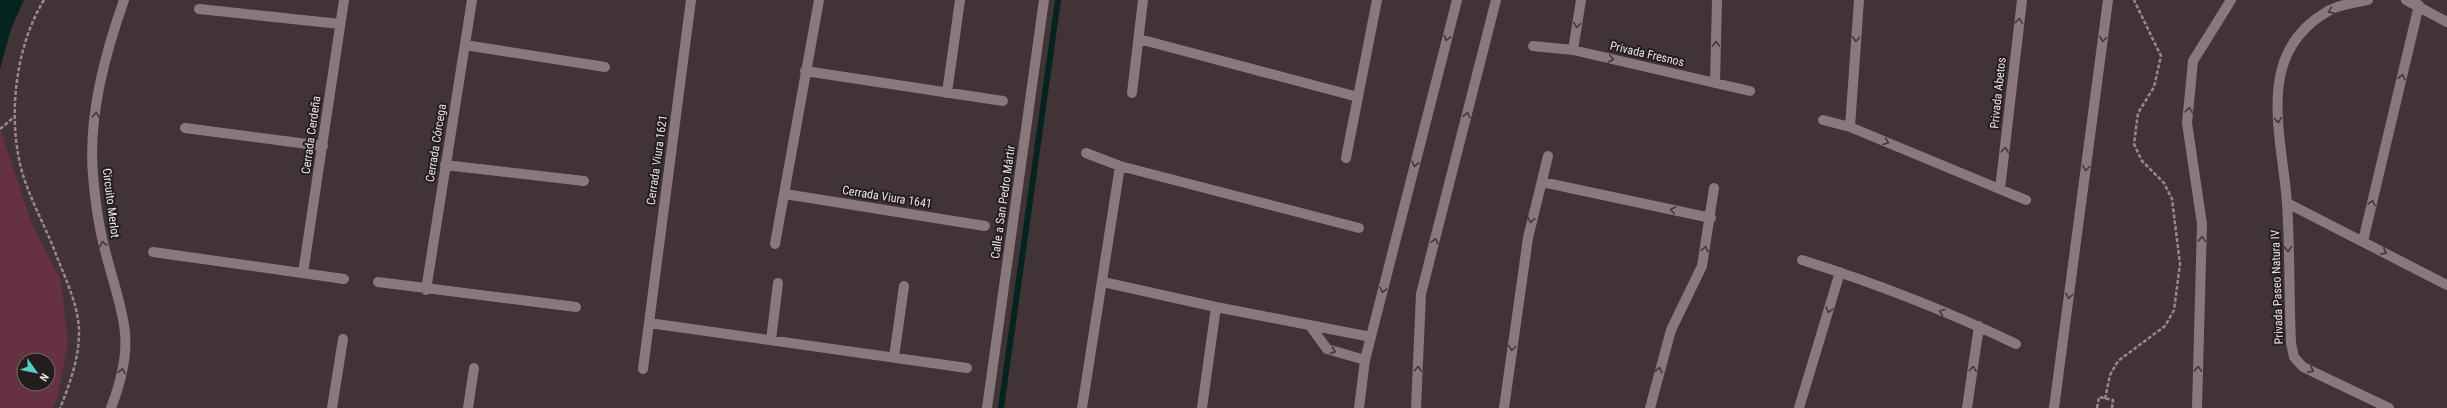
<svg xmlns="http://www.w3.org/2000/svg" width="2447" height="408" font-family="'Roboto Condensed',sans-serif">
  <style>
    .green { fill: #663140; fill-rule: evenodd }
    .water { fill: #052420 }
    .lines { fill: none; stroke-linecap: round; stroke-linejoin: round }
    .stream { stroke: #052420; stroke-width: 6 }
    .path { stroke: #978a8d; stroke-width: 2.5; stroke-dasharray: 4 2; stroke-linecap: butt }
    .street { stroke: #89787c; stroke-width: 10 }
    .secondary { stroke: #89787c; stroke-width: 10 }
    .oneway { stroke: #42383a }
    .labels { text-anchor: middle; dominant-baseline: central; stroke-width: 4; stroke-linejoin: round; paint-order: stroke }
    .street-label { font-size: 12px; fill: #ebe1e3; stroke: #241d1e }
  </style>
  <rect width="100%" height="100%" fill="#423336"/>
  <path class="green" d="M0,129L32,224L61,280L68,344L57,400L53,408H0ZM24,360H48V384H24Z"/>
  <path class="water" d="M0,0H24L11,29L0,69Z"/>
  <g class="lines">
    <path class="stream" d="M1001,408L1058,0"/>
    <path class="path" d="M44,0C13,50 6,130 26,184C35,209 48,232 57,257C66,280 79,307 79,332C79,358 70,384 60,408
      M0,129L14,117
      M2105,399L2110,375L2118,361L2165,326L2174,310L2180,264L2172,199L2164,183L2142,161L2134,144L2138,113L2154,87L2161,56L2134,0
      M2097,408L2099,397L2113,400L2112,408"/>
    <path class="street" d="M2368,0C2356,3 2341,4 2330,10C2253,52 2282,134 2287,203C2290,249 2289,296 2291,343L2294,357L2303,367L2389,408
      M2406,0L2447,22
      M199,9L340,24
      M1139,39L1358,97
      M465,45L605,67
      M1533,46L1573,50L1750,91
      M1573,50L1581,0
      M805,71L1003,101
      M1715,83L1717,0
      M947,93L960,0
      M1132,93L1143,0
      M1823,120L1850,127L2026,200
      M1850,127L1859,0
      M185,128L323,146
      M1086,153L1120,166L1359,228
      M1346,158L1377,0
      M445,165L584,181
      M1542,182L1711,218
      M2000,189L2022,0
      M785,194L985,226
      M2287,203L2447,285
      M2363,241L2419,5
      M775,244L819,0
      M153,252L344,279
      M1802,260C1875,283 1947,311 2016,344
      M303,273L344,0
      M378,282L576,307
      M1103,282L1216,307L1371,337
      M426,290L472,0
      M649,323L967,368
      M1311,327L1327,349L1365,360
      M771,340L778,283
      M894,357L904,286
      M643,369L691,0
      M332,408L343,339
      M468,408L474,368
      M1082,408L1120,166
      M1202,408L1216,307
      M1359,408L1365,360L1457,0
      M1416,408L1421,294L1496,0
      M1504,408L1528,238L1548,156
      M1650,408L1671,330L1702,266L1714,188
      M1799,408L1840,272
      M1967,408L1979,326
      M2054,408L2108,0
      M2197,408L2202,224L2187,123L2193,61L2231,0"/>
    <path class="secondary" d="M111,408C121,382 129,353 124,325C120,299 110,272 104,246C98,223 95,198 93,175C88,116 105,54 124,0
      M987,408L1044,0"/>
  </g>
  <defs><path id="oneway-chevron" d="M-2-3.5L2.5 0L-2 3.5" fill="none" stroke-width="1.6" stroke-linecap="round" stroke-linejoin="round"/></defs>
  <g class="oneway">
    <use href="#oneway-chevron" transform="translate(2331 11) rotate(154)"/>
    <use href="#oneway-chevron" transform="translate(2019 21) rotate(-84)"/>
    <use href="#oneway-chevron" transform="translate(1577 25) rotate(98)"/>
    <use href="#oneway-chevron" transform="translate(1447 38) rotate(104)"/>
    <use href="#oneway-chevron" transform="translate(1856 39) rotate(94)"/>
    <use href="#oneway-chevron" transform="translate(2103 39) rotate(98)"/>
    <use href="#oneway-chevron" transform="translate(1716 44) rotate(-89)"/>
    <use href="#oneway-chevron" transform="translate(1611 59) rotate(13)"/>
    <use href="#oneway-chevron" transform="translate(2402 77) rotate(-77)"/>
    <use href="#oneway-chevron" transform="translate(2189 110) rotate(-84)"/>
    <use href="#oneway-chevron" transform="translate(96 115) rotate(-85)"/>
    <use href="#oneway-chevron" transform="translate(1467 115) rotate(-76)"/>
    <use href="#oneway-chevron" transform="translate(2278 120) rotate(84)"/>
    <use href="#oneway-chevron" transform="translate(1886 142) rotate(22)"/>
    <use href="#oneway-chevron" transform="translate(2005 150) rotate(-84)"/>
    <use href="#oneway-chevron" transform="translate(1415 164) rotate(104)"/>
    <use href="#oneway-chevron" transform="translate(2086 168) rotate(98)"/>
    <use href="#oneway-chevron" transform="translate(2372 203) rotate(-77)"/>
    <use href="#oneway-chevron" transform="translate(1673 210) rotate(-168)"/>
    <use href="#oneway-chevron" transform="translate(1531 220) rotate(101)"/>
    <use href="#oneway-chevron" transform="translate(2202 239) rotate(-88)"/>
    <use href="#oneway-chevron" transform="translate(1435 241) rotate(-76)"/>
    <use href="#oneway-chevron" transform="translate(103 244) rotate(-102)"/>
    <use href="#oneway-chevron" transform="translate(1705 249) rotate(-79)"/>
    <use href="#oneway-chevron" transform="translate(2288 249) rotate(88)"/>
    <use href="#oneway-chevron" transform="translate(2384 252) rotate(27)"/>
    <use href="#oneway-chevron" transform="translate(1383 290) rotate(104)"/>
    <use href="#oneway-chevron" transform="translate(2069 296) rotate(98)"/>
    <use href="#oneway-chevron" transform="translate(1829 310) rotate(107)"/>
    <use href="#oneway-chevron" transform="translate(1942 312) rotate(-159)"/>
    <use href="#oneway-chevron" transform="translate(1512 348) rotate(98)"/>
    <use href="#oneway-chevron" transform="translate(1333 351) rotate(20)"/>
    <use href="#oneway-chevron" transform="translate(1418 369) rotate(-87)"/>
    <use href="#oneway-chevron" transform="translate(1973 369) rotate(-82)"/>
    <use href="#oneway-chevron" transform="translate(2198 369) rotate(-88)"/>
    <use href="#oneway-chevron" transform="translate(1659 370) rotate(-76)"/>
    <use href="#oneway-chevron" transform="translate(2311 370) rotate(26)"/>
    <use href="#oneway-chevron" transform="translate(122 371) rotate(-79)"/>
  </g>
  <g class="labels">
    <g class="street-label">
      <text transform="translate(1647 54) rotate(13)">Privada Fresnos</text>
      <text transform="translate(1998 93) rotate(-84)">Privada Abetos</text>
      <text transform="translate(311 135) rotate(-82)">Cerrada Cerdeña</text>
      <text transform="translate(436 143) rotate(-81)">Cerrada Córcega</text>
      <text transform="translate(657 160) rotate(-82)">Cerrada Viura 1621</text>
      <text transform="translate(887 197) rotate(9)">Cerrada Viura 1641</text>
      <text transform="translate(1003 202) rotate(-82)">Calle a San Pedro Mártir</text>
      <text transform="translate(111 203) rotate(83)">Circuito Merlot</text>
      <text transform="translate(2277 287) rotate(-92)">Privada Paseo Natura IV</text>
    </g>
  </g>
  <g transform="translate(36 372) rotate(123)"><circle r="19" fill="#241d1e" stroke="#746b6d"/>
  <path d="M0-3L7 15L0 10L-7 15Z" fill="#58cec0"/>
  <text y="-6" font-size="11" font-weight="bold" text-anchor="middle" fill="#ebe1e3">N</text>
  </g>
</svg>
